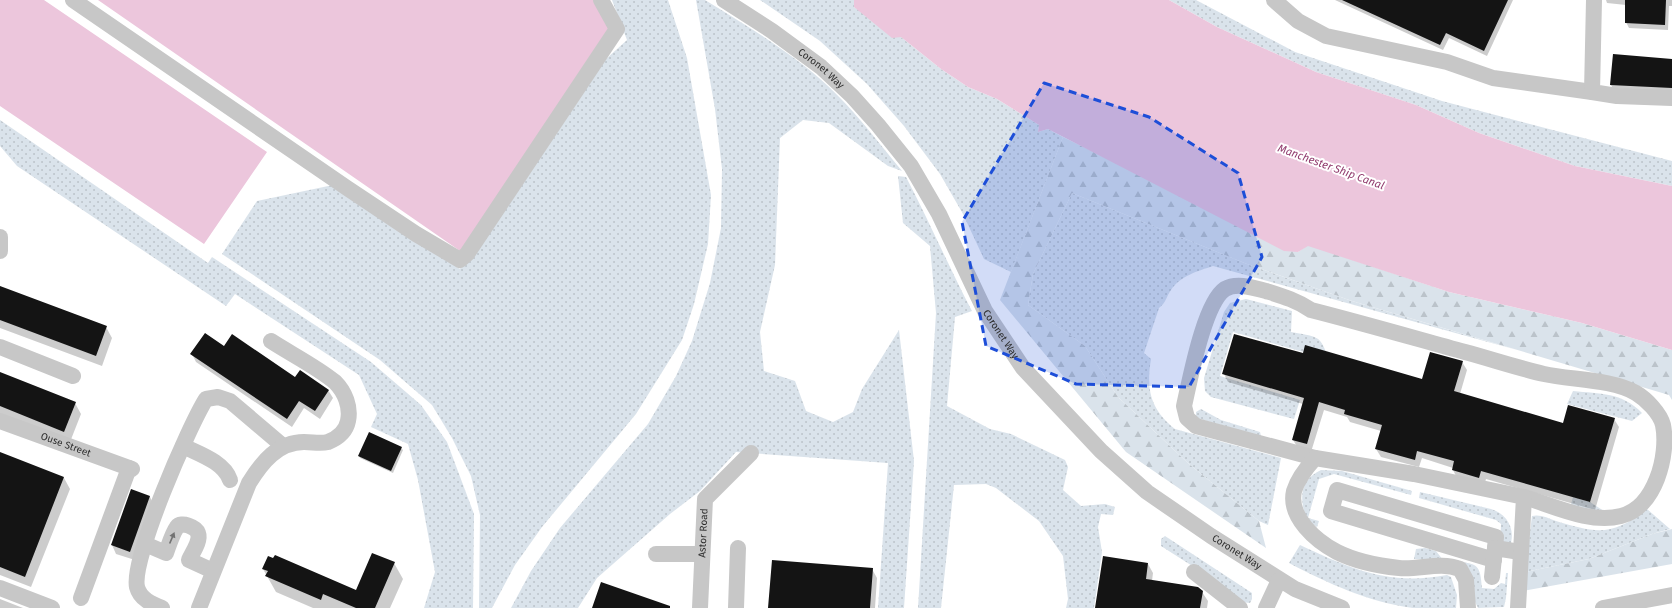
<svg xmlns="http://www.w3.org/2000/svg" width="1672" height="608" font-family="'Fira Sans',sans-serif">
  <style>
    .grass { fill: url(#grass-dots) }
    .forest { fill: url(#forest-firs) }
    .water { fill: #ecc6dc }
    .shadow { fill: #0003 }
    .building { fill: #141414 }
    .lines { fill: none; stroke-linecap: round; stroke-linejoin: round }
    .minor { stroke: #c7c7c7; stroke-width: 16 }
    .oneway { fill: #727272 }
    .marked { fill: #1d4ed8; fill-opacity: 0.2; stroke: #1d4ed8; stroke-width: 3; stroke-dasharray: 8 5; stroke-linejoin: round }
    .labels { text-anchor: middle; dominant-baseline: central; stroke-width: 4; stroke-linejoin: round; paint-order: stroke }
    .street-label { font-size: 10px; fill: #2d2d2d; stroke: #fff }
    .water-label { font-size: 11px; font-style: italic; fill: #903a6d; stroke: #fff }
  </style>
  <defs>
    <pattern id="grass-dots" width="8" height="8" patternUnits="userSpaceOnUse"><rect width="8" height="8" fill="#dae3eb"/><path d="M2 2h.1M6 6h.1" fill="none" stroke="#bbc3ca" stroke-width="1.8" stroke-linecap="round"/></pattern>
    <pattern id="forest-firs" width="22" height="20" patternUnits="userSpaceOnUse"><rect width="22" height="20" fill="#dae3eb"/><path d="M5 1l3.5 6h-7zM16 11l3.5 6h-7z" fill="#bbc3ca"/></pattern>
  </defs>
  <rect width="100%" height="100%" fill="#fff"/>
  <path class="grass" d="M612,0H668L687,58L711,195L708,244L694,304L682,340L636,414L542,527L515,565L492,608H479L480,515L471,476L452,438L432,405L380,360L222,254L257,201L333,185L460,269L595,69L627,40Z
    M696,0H705C747,26 791,52 828,86C855,111 878,142 902,171L888,166L829,123L803,120L780,138L775,265L760,332L764,371L795,381L806,411L833,422L853,412L862,389L899,330L914,461L904,608H878L888,463L736,452L700,491L670,514L597,578L578,608H511L531,571L560,528L648,424L676,376L692,341L710,283L721,228L722,169L715,109Z
    M760,0H854V7L901,37L941,69L968,87L997,99L1039,125L1038,132L1048,129L1063,137L1011,272L984,259L963,214L940,174L904,126L867,84L820,41Z
    M1169,0H1196L1295,52L1442,101L1672,161V186L1575,166L1479,133L1416,105L1316,72L1217,27Z
    M0,120L208,263L212,257L371,362L421,405L447,442L474,514L473,608H424L435,572L418,480L408,444L371,427L377,414L359,375L235,294L226,306L17,166L0,146Z
    M898,176L906,177C929,221 949,267 972,311L955,317L947,406L990,429L1011,434L1065,460L1068,467L1063,490L1081,506L1105,504L1115,507L1113,515L1101,514L1098,527L1102,552L1094,608H1066L1068,599L1063,556L1039,521L996,488L986,484L954,485L941,608H918L936,313L930,246L903,223Z
    M1072,193L1247,264L1352,301L1517,350L1213,266C1198,271 1180,276 1171,290C1166,297 1166,303 1159,308L1144,353L1151,359C1146,389 1150,409 1175,429L1281,458L1268,525L1259,521L1189,464L1118,397L1085,346L1028,305L1033,274Z
    M1246,299L1292,311L1291,332C1315,337 1321,333 1328,359L1233,332L1220,376L1300,400L1294,419L1211,397L1205,391L1204,378L1224,312L1230,303Z
    M1573,391C1600,394 1622,392 1642,413L1632,421L1567,404Z
    M1201,409L1221,420L1260,432L1261,436L1196,418V412Z
    M1321,470L1342,471L1412,491L1411,495L1334,474L1319,479L1308,518L1319,521L1317,527C1314,525 1309,522 1307,519C1305,516 1304,510 1303,507C1300,489 1305,478 1321,470Z
    M1420,492L1491,509C1507,514 1516,529 1510,546L1500,547L1501,524L1496,520L1419,498Z
    M1573,497L1590,502L1607,513L1570,508Z
    M1647,509L1670,529L1652,534L1589,559L1525,572L1532,516C1540,514 1548,518 1556,521C1596,533 1612,537 1647,509Z
    M1165,536L1252,593V599L1250,603L1240,602L1208,576L1161,546V539Z
    M1300,545C1351,569 1389,586 1447,575L1451,577L1457,595L1456,608C1442,608 1427,608 1413,608C1369,602 1329,584 1289,563Z
    M1425,548L1436,551L1443,560L1414,559L1416,549Z
    M1455,561C1479,564 1480,565 1482,588L1494,589L1501,583L1505,584L1506,573H1508L1506,598L1504,607L1478,608Z"/>
  <path class="forest" d="M1063,137L1298,252L1308,245L1449,292L1582,323L1672,350V400L1669,395L1352,301L1247,264L1072,193L1033,274L1028,305L1085,346L1118,397L1189,464L1259,521L1266,548L1126,452L1000,300Z
    M1672,529V564L1523,591L1525,572L1589,559L1652,534Z"/>
  <path class="water" d="M0,0H44L267,152L204,244L0,106Z
    M98,0H595L612,29L463,253Z
    M854,0H1169L1217,27L1316,72L1416,105L1479,133L1575,166L1672,186V350L1582,323L1449,292L1308,246L1298,252L1284,251L1048,129L1038,132L1039,125L997,99L968,87L941,69L901,37L892,38L854,7Z"/>
  <path class="shadow" d="M1335,0H1513L1487,56L1449,38L1443,50Z
    M1606,0H1672V6H1669L1668,30L1629,28L1626,22V5L1607,3Z
    M1672,60V99L1617,96L1611,85Z
    M0,287L106,327L112,338L102,366L0,328Z
    M225,347L295,378L328,390L333,398L320,419L304,408L292,427L196,362L192,354Z
    M1304,355L1423,380L1462,362L1467,370L1460,394L1564,424L1614,419L1619,427L1595,510L1486,479L1484,486L1457,478L1453,470V468L1422,458L1419,467L1381,457L1376,449L1381,431L1350,422L1347,417L1324,410L1311,452L1298,448L1293,440L1303,404L1228,382L1224,374Z
    M0,373L75,403L81,414L70,442L0,414Z
    M401,448L403,450L393,473L360,458L359,456Z
    M0,453L64,478L70,489L31,587L0,575Z
    M132,490L150,497L154,505L135,560L116,554L112,545Z
    M394,563L403,579L390,608H313L276,592L263,569L356,591Z
    M1148,564L1153,573L1152,581L1202,592L1208,601L1207,608H1097Z
    M872,569L877,578L875,608H769Z
    M0,599L23,608H0Z"/>
  <path class="building" d="M1342,0H1508L1484,51L1446,33L1440,45Z
    M1625,0H1666L1665,25L1625,23Z
    M1613,54L1672,59V88L1610,85Z
    M0,286L107,326L96,356L0,320Z
    M205,333L224,346L232,334L295,377L300,370L329,390L315,411L299,401L287,419L190,354Z
    M1234,334L1303,353L1305,345L1422,379L1430,352L1463,361L1454,391L1563,423L1568,405L1615,418L1590,502L1481,471L1479,478L1452,470L1454,461L1417,451L1415,460L1375,449L1382,425L1344,414L1345,410L1319,402L1307,444L1292,440L1304,398L1222,374Z
    M0,372L76,402L64,432L0,406Z
    M369,432L402,447L391,471L358,456Z
    M0,452L64,477L25,577L0,567Z
    M131,489L150,496L130,552L111,545Z
    M372,553L395,562L375,608H356L323,594L321,600L265,576L268,571L262,569L268,556L273,558L275,555L356,590Z
    M1103,556L1148,563L1146,579L1198,587L1203,591L1200,608H1095Z
    M772,560L873,568L870,608H768Z
    M601,582L670,606V608H592Z"/>
  <g class="lines">
    <g class="minor">
      <path d="M73,0L347,188L416,234L460,260L467,254L617,29L601,0"/>
      <path id="s1" d="M724,0L772,31L821,67L852,96L878,125L911,166L939,214L985,311L1023,368L1101,451L1147,492L1211,536L1295,589L1342,608"/>
      <path d="M1274,0L1298,21L1326,36L1447,62L1493,78L1592,92"/>
      <path d="M1594,0L1592,92L1617,96L1672,98"/>
      <path d="M0,237V251"/>
      <path d="M0,347L73,376"/>
      <path id="s2" d="M0,421L132,469"/>
      <path d="M183,446C199,454 224,462 230,480"/>
      <path d="M1315,458L1196,426L1187,418L1184,406C1190,380 1204,303 1225,289C1237,282 1254,288 1266,291C1282,296 1296,300 1311,310C1362,323 1414,338 1465,352C1491,359 1518,368 1544,374C1571,380 1612,379 1636,393C1646,399 1660,413 1663,425C1669,455 1655,508 1621,516C1590,524 1554,506 1524,497"/>
      <path d="M145,544L166,553C169,545 172,534 177,527C181,521 196,527 198,533C201,541 192,553 189,560L213,571"/>
      <path d="M656,554H702"/>
      <path d="M1494,560L1331,511L1337,490L1496,537L1495,548"/>
      <path d="M1194,572L1240,608"/>
      <path d="M1492,577L1495,548L1520,552"/>
      <path d="M0,588L52,608"/>
      <path d="M81,598L129,468"/>
      <path d="M162,608C152,604 140,599 137,587C131,559 189,426 206,399L218,397L230,401L283,446"/>
      <path d="M199,608L249,483C262,462 278,442 304,442C313,442 320,444 328,442C338,438 346,431 348,421C351,407 345,392 335,382C317,367 291,354 271,341"/>
      <path id="s3" d="M700,608L705,499L751,453"/>
      <path d="M736,608L738,548"/>
      <path d="M1266,608L1279,580"/>
      <path d="M1468,608L1466,580L1460,569C1440,561 1420,570 1399,568C1380,566 1355,561 1337,552C1316,541 1288,517 1294,491C1298,478 1307,467 1315,458L1414,474L1524,497L1518,608"/>
      <path d="M1603,608L1672,595"/>
    </g>
  </g>
  <defs><path id="oneway-solid" d="M-6-.8H1V-3.2L6.5 0L1 3.2V.8H-6Z"/></defs>
  <use class="oneway" href="#oneway-solid" transform="translate(172 538) rotate(-67)"/>
  <path class="marked" d="M1044,83L1149,117L1238,173L1262,257L1189,387L1076,384L986,346L962,222Z"/>
  <g class="labels">
    <g class="street-label">
      <text stroke="none"><textPath href="#s1" startOffset="119">Coronet Way</textPath></text>
      <text stroke="none"><textPath href="#s1" startOffset="443">Coronet Way</textPath></text>
      <text stroke="none"><textPath href="#s2" startOffset="70">Ouse Street</textPath></text>
      <text stroke="none"><textPath href="#s3" startOffset="75">Astor Road</textPath></text>
      <text stroke="none"><textPath href="#s1" startOffset="767">Coronet Way</textPath></text>
    </g>
    <g class="water-label">
      <text transform="translate(1331 167) rotate(20)">Manchester Ship Canal</text>
    </g>
  </g>
</svg>
